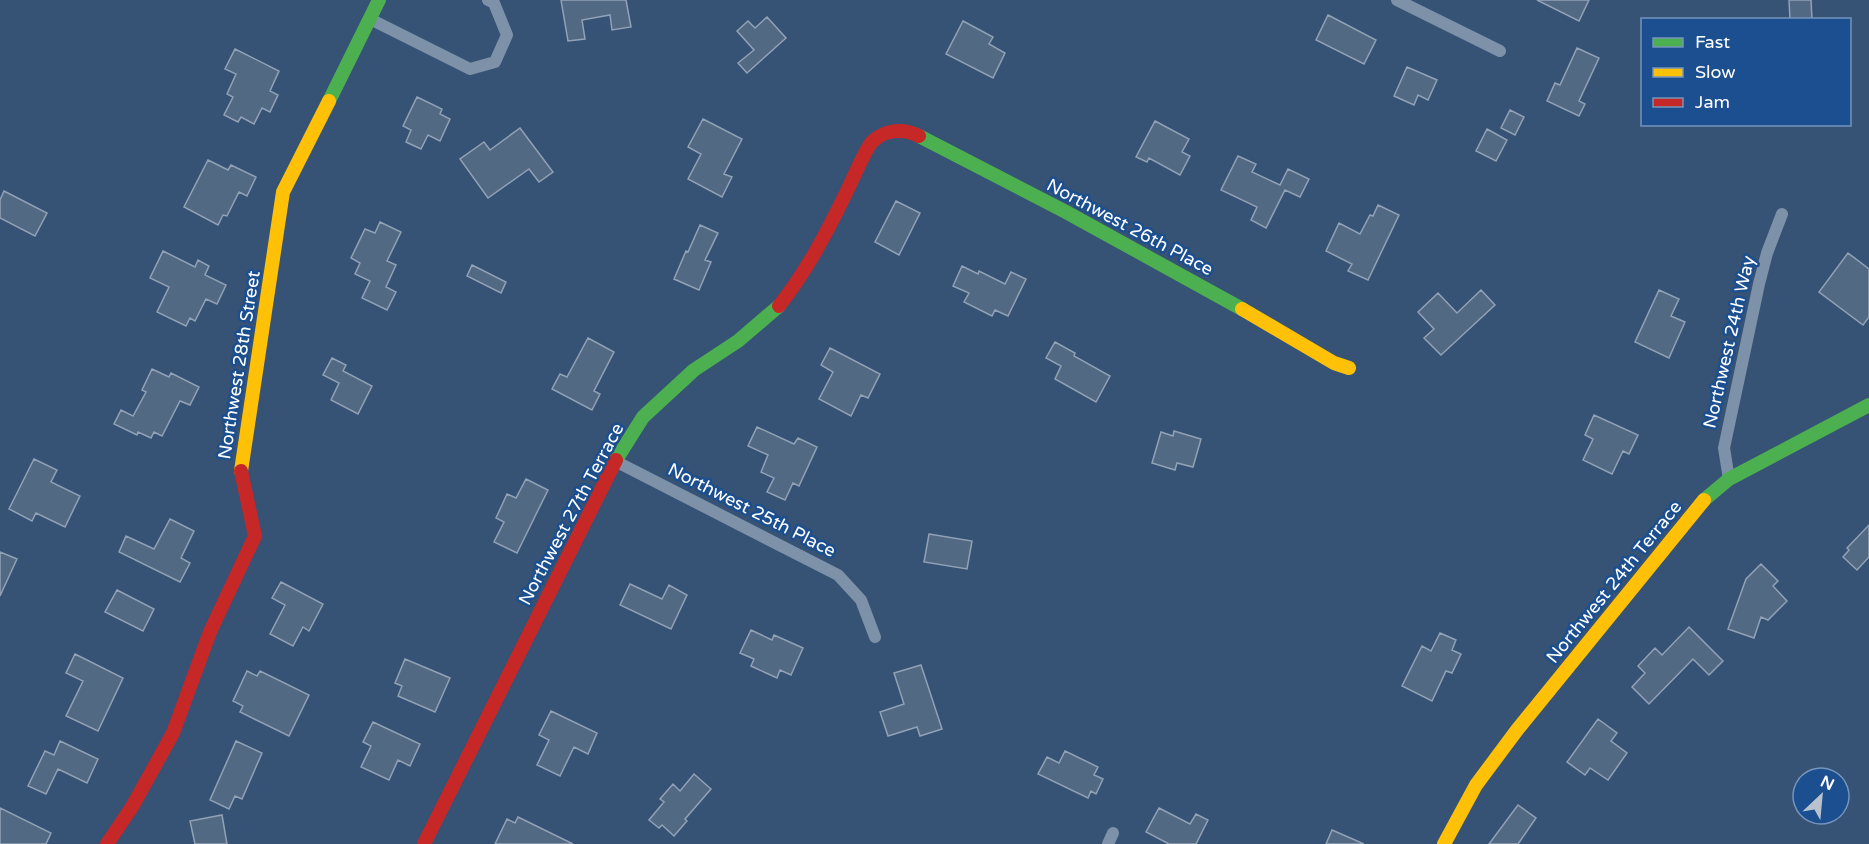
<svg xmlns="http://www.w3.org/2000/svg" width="1869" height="844" font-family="'Varela Round',sans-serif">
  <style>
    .building { fill: #526984; stroke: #92a2b6; stroke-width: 1.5 }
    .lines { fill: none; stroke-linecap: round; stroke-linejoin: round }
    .street { stroke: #7d92a8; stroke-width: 12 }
    .fast { stroke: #4caf50; stroke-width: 14 }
    .slow { stroke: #ffc107; stroke-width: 14 }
    .jam { stroke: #c62828; stroke-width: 14 }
    .labels { text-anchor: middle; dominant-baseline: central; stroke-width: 5; stroke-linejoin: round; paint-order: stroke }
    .street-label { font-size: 18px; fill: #fff; stroke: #1b4f8f }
  </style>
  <rect width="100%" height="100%" fill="#365274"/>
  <path class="building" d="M561,0H626L631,27L612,30L610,15L582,20L585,39L568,41Z
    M1537,0H1589L1579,21Z
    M1789,0H1811L1812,20H1790Z
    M1328,15L1376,40L1364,64L1316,40Z
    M767,17L786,38L747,73L738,63L754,50L737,31L748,21L755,28Z
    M963,21L993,37L989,44L1005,53L993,78L946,54Z
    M1577,48L1599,58L1579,101L1585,104L1579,116L1547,101L1555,83L1560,85Z
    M235,49L279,71L270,91L278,95L270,112L262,108L254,124L241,117L238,122L224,115L233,97L227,94L236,74L225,69Z
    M1407,67L1437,80L1428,100L1418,95L1414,105L1394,96Z
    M417,97L442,109L440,114L450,119L440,141L428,135L421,149L406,142L411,130L403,126Z
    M1510,110L1524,117L1515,135L1501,128Z
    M703,119L742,139L724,174L732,177L722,197L688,179L701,154L688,147Z
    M1155,121L1189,139L1182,152L1190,156L1180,175L1149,158L1147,162L1136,157Z
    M520,128L553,172L539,182L529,169L488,198L460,159L484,142L490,150Z
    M1487,129L1507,140L1496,161L1476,151Z
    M1238,156L1256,164L1252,172L1280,185L1288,169L1309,179L1300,197L1285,190L1266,228L1251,220L1257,207L1221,190Z
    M208,160L228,170L231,165L256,177L247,196L239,192L227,216L223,215L218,225L184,207Z
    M4,191L47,213L35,236L0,218V200Z
    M896,201L920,213L899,255L875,242Z
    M1378,205L1399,215L1368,280L1348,271L1352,264L1326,251L1339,223L1360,234L1370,215L1373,216Z
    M380,222L401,232L387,261L396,265L386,287L396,292L387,310L362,298L370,281L355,274L360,263L351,258L365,229L375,233Z
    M700,225L718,233L705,260L711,262L699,290L674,279L686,251L688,252Z
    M163,251L195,267L198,260L209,266L205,275L226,285L217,304L206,299L195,321L190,318L186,326L157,312L169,287L150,278Z
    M1848,253L1869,269V317L1863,325L1819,292Z
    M472,265L506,282L501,293L467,276Z
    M962,266L978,274L979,271L1005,284L1011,272L1026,279L1008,316L995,310L992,316L964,302L969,293L953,286Z
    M1481,290L1495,305L1441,355L1424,338L1434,329L1418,312L1438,293L1457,313Z
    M1659,290L1679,299L1671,316L1685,322L1669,358L1635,342Z
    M588,338L614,352L594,391L600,394L592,410L552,389L560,374L567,377Z
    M1055,342L1075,353L1074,356L1110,376L1096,402L1055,379L1061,366L1046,358Z
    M830,348L880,374L868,398L861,395L851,416L819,399L833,372L821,365Z
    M332,358L346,365L343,371L372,386L358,414L331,400L339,383L323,375Z
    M152,369L169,377L171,373L199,387L190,405L180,401L162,436L154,432L151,438L138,432L137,435L114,424L121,410L133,416L146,392L142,390Z
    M1594,415L1638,435L1629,454L1623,451L1612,474L1583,460L1593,439L1585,435Z
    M757,427L794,444L798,438L817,447L799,486L793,483L785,500L767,492L774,478L761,472L768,455L748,446Z
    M1174,431L1201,439L1193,467L1177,463L1175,470L1152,463L1161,432L1173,436Z
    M34,459L57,470L51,482L80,496L65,527L36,513L32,521L9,509Z
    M526,479L548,490L517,553L494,542L504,522L496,518L507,494L516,498Z
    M170,519L194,531L181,558L190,563L180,582L119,552L126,536L154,549Z
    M1869,525V557L1857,570L1843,557L1849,550L1847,548Z
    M929,534L972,541L967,569L924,562Z
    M0,552L17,559L0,596Z
    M1761,564L1778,581L1773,586L1787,601L1768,620L1761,617L1754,638L1728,629L1746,579Z
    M281,582L323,604L309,631L303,627L293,646L270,634L285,605L272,598Z
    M630,584L662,599L669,585L687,595L671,629L620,605Z
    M117,590L154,609L143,631L105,612Z
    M1689,627L1723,661L1709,675L1693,659L1649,704L1632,687L1645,673L1638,666L1655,648L1662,655Z
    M751,630L772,640L774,635L803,648L791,675L780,670L777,678L751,666L754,659L740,653Z
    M1440,633L1456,640L1452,650L1461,654L1452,673L1446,671L1432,701L1402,686L1422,646L1431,651Z
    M75,654L123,678L98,731L66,716L83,681L66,673Z
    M405,659L450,678L435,712L398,696L402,686L395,683Z
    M921,665L942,729L920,736L917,727L888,736L880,712L904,704L894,673Z
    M247,671L257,676L260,671L309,695L289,736L240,712L243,706L233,701Z
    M551,711L597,733L588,754L574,747L560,776L537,765L549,740L539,735Z
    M1598,719L1617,733L1611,741L1627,753L1608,780L1590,768L1585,775L1567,762Z
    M373,722L420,744L410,766L398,760L389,780L361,767L371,746L363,742Z
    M60,741L98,759L87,783L58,769L46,794L28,786L45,751L54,755Z
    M236,741L262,753L242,799L235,796L229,809L210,800Z
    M1065,751L1098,767L1094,775L1103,779L1096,794L1091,791L1088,798L1038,774L1047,757L1059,763Z
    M694,774L711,789L685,819L687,821L674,836L662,825L659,828L649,820L664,802L660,799L673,784L680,791Z
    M1518,805L1536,818L1518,844H1489Z
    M0,808L51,833L46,844H0Z
    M1159,808L1190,824L1196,814L1208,820L1196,844H1169L1146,832Z
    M222,815L227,844H195L190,821Z
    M518,817L573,844H495L507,819L515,823Z
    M1332,830L1364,844H1326Z"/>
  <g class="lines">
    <path class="street" d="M1397,0L1500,51
      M370,19L470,69L495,62L507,35L494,3L488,0
      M615,461L838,575L861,600L875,637
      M1729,479L1724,448L1759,284L1767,253L1782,214
      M1108,844L1113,833"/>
    <path class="fast" d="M329,101L379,0
      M919,136L1066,212L1242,309
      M616,460L643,417L694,370L738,341L779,306
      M1704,500L1729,479L1869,405"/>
    <path class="slow" d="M1242,309L1334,363L1349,368
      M241,471L283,192L329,101
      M1444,844L1476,785L1517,730L1704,500"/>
    <path class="jam" d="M779,306C806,272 826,234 845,195C851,184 865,149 872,142C885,129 904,128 919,136
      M107,844L132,807L173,733L210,632L255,536L241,471
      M424,844L616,460"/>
  </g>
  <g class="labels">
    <g class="street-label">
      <text transform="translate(1130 227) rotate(28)">Northwest 26th Place</text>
      <text transform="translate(1729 342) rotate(-77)">Northwest 24th Way</text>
      <text transform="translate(239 365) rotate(-81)">Northwest 28th Street</text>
      <text transform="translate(752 510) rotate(27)">Northwest 25th Place</text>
      <text transform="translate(571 514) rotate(-62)">Northwest 27th Terrace</text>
      <text transform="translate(1614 582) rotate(-51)">Northwest 24th Terrace</text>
    </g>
  </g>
  <rect x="1641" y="18" width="210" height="108" fill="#1b4f8f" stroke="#7695bc" stroke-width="1.5"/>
  <rect x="1653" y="38" width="30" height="9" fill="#4caf50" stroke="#7695bc" stroke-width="1.5"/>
  <text x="1695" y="48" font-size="18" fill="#ffffff">Fast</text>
  <rect x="1653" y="68" width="30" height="9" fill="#ffc107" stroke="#7695bc" stroke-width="1.5"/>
  <text x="1695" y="78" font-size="18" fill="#ffffff">Slow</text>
  <rect x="1653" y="98" width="30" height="9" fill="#c62828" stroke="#7695bc" stroke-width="1.5"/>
  <text x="1695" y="108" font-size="18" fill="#ffffff">Jam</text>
  <g transform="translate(1821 796) rotate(26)"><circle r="28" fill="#1b4f8f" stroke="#7695bc" stroke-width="1.5"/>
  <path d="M0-4.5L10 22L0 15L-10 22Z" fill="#b9c2ce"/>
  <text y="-9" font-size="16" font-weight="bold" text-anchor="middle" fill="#ffffff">N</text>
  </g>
</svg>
